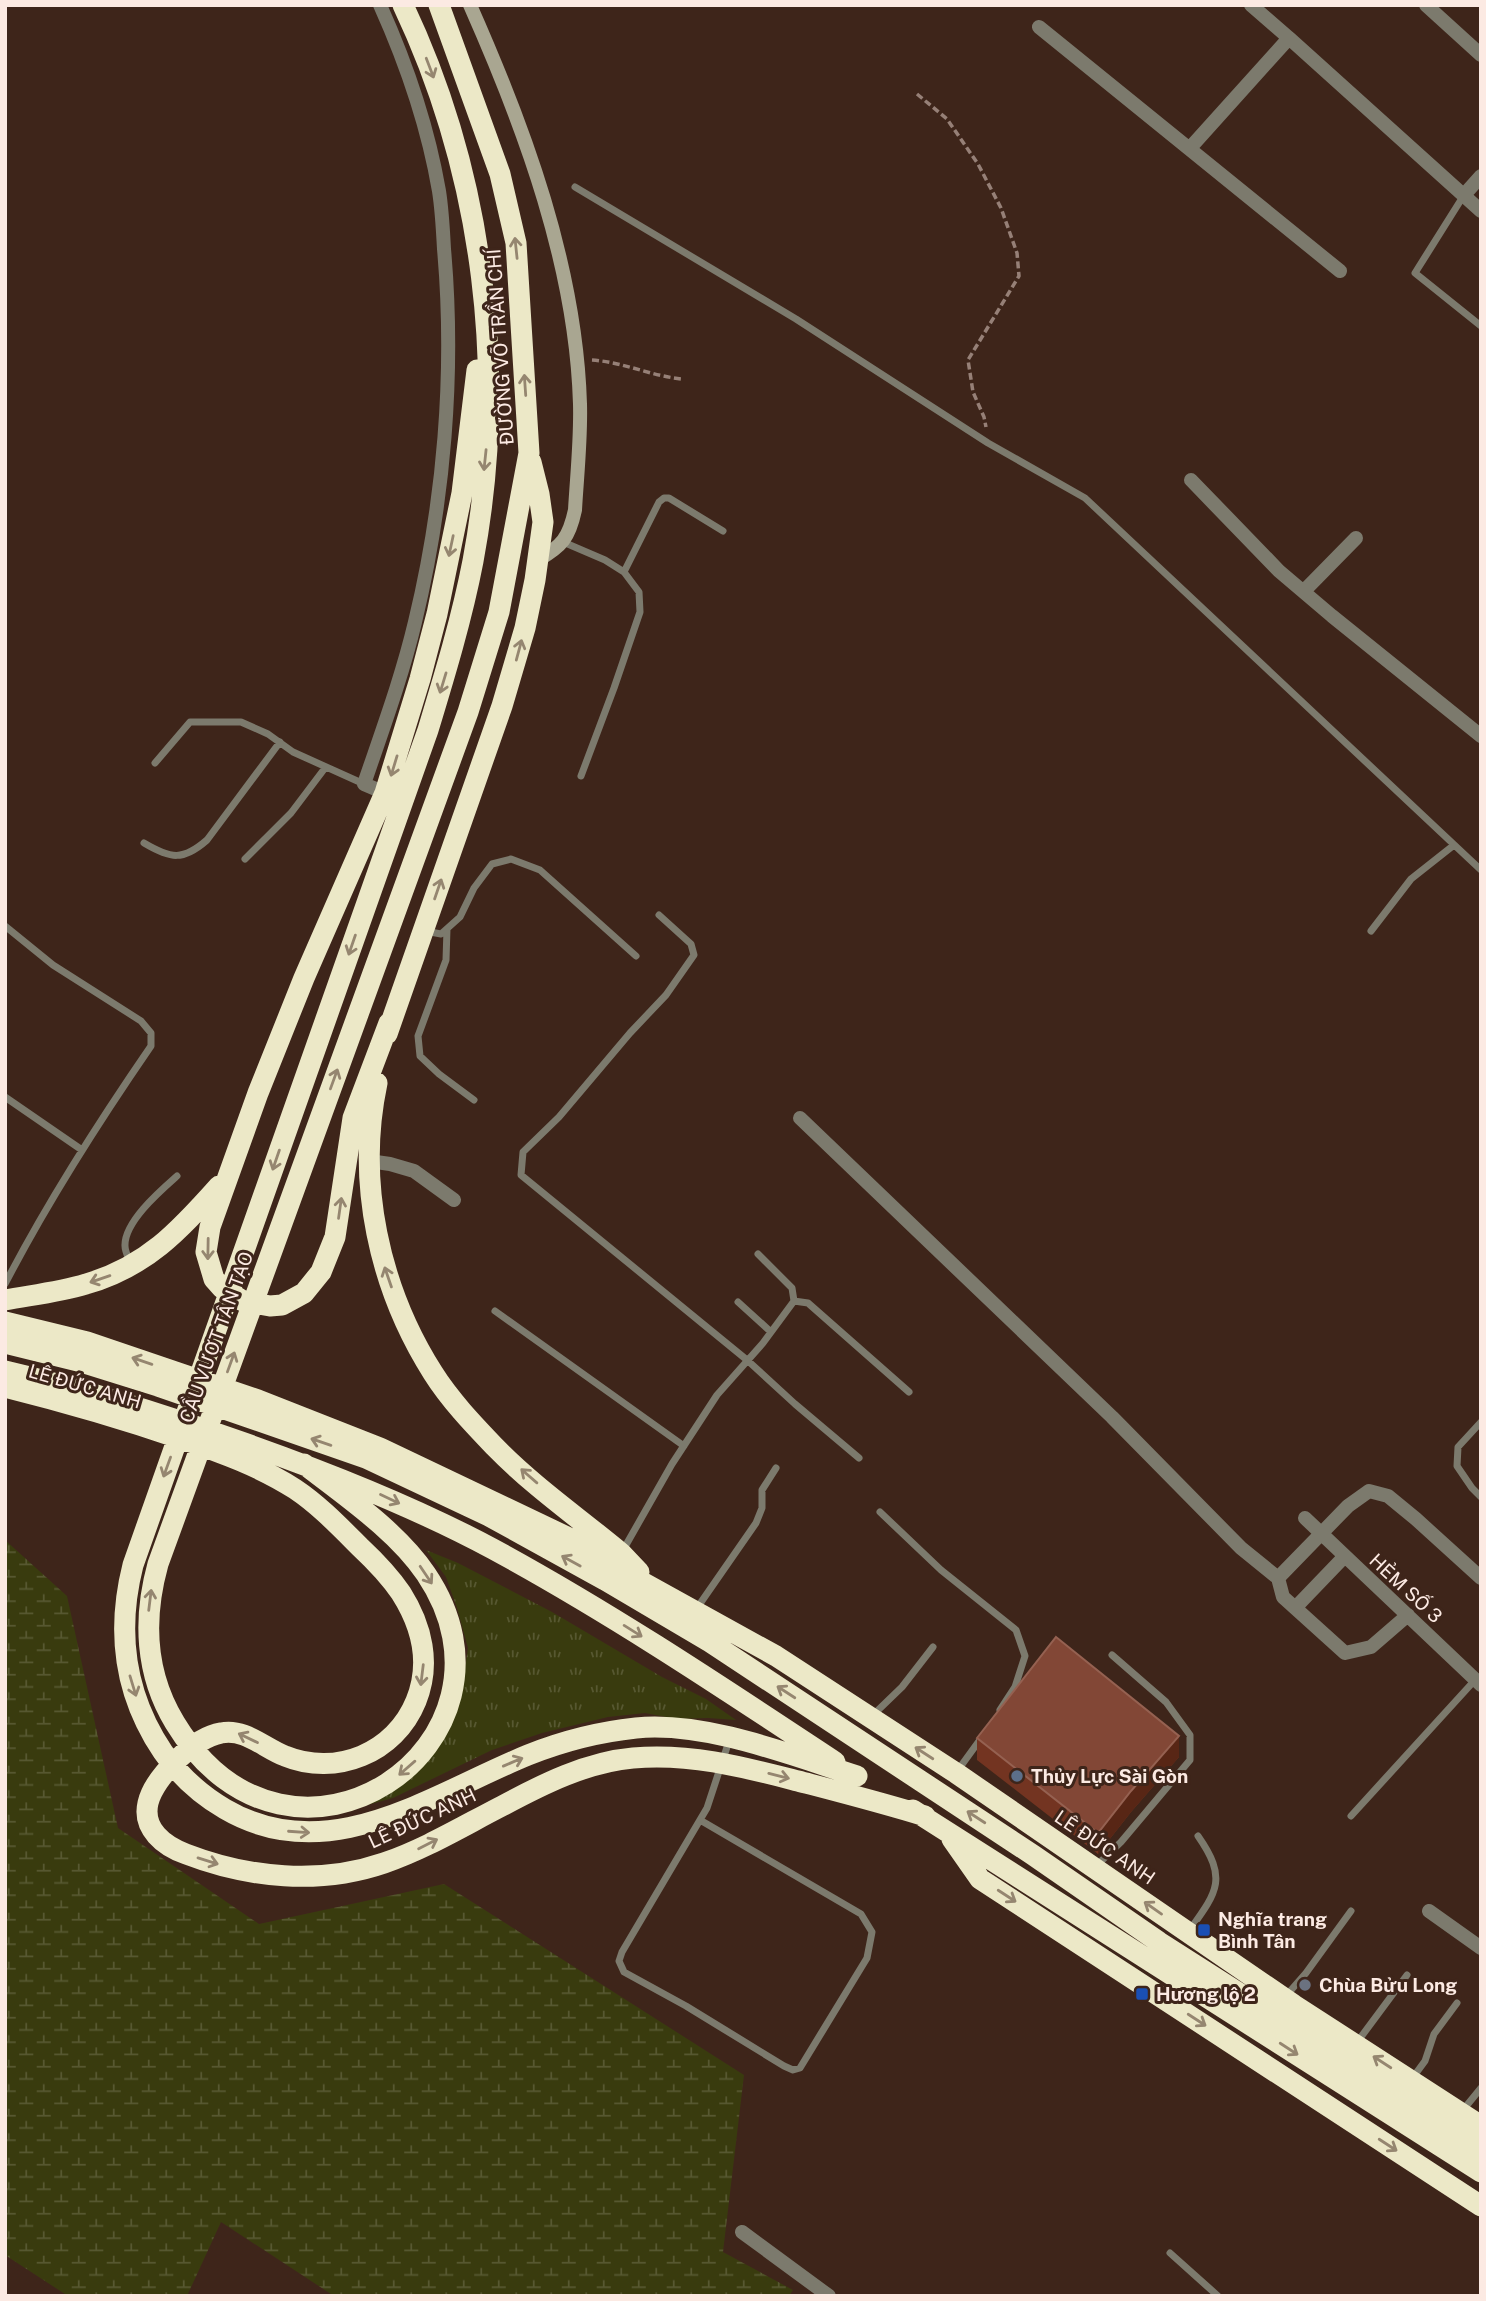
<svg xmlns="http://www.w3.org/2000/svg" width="1486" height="2301" font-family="'Public Sans',sans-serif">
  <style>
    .grass { fill: url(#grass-tufts) }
    .wetland { fill: url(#wetland-marsh) }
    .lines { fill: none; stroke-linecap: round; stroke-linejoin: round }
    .path { stroke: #968077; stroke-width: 3.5; stroke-dasharray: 7 3.5; stroke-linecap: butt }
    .lane { stroke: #7c7a6d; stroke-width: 7 }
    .street { stroke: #7c7a6d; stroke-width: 14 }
    .secondary { stroke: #a9a691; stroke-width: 14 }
    .highway { stroke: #ece8c7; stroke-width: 21 }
    .wall { fill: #733421 }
    .shaded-wall { fill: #582615 }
    .building { fill: #824736; stroke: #956151; stroke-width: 2 }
    .oneway { stroke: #958670 }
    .service-dot { fill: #5c6f8a; stroke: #3e251a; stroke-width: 2.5 }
    .transit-dot { fill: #1a4fb4; stroke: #3e251a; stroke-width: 2.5 }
    .worship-dot { fill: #6b7280; stroke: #3e251a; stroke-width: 2.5 }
    .labels { text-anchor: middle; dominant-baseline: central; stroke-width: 6; stroke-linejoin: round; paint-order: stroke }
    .street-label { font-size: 19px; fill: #fceae3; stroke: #3e251a }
    .poi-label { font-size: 19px; font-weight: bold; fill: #fceae3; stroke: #3e251a; text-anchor: start }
  </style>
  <defs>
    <pattern id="grass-tufts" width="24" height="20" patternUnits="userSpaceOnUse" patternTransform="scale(1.75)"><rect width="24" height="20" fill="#393b0e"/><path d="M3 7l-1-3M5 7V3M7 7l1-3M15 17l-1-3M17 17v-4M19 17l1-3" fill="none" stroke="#575831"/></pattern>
    <pattern id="wetland-marsh" width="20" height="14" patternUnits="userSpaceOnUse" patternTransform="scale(1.75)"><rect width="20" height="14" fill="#393b0e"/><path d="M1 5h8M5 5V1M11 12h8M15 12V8" fill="none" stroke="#575831"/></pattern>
  </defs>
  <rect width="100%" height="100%" fill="#3e251a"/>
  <path class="grass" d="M426,1550L458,1563L552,1612L662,1677L706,1699L736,1720L708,1718L676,1719L645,1713L608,1717L542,1733L492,1750L393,1798L335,1814L358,1806L406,1782L444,1739L461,1694L468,1648L457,1608L446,1577Z"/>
  <path class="wetland" d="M5,1540L67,1596L118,1828L259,1924L444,1884L744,2075L723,2252L793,2290L789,2296H334L221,2222L187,2296H68L5,2255Z"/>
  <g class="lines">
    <path class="path" d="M917,94L947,119L978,164L1001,208L1017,253L1019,276L968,360L973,392L984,417L986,427
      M592,360C623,362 651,376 682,379"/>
    <path class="lane" d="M575,187L796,319L988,443L1085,498L1481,870
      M1464,195L1415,273L1481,326
      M563,542L605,560L624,572L639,592L640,612L614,688L581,776
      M624,572L659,502L664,498H669L723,531
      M155,763L190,722H241L268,734L293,752L364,784
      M144,843C171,859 183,861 207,840L280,742
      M245,859L291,813L325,768
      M659,915L691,944L694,955L666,995L630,1033L559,1117L523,1152L521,1175L747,1360L795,1404L859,1458
      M5,926L53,965L141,1021L151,1033V1046C98,1123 48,1201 5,1284
      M447,929L446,960L418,1036L420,1056L439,1074L474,1100
      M425,931L441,934L460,917L474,888L492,864L511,859L540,870L636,956
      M1371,931L1411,879L1454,845
      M5,1097L82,1150
      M758,1254L792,1288L794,1301
      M130,1262C128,1257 125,1251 125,1246C124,1222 160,1191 177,1176
      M738,1302L771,1332
      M495,1311L684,1446
      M1481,1422L1458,1447L1457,1466L1472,1488L1481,1497
      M880,1512L941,1570L1016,1630L1025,1656L1015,1687L1000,1710
      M622,1552L672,1464L717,1395L763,1343L794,1301L808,1303L909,1392
      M697,1608L756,1523L762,1508V1490L776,1468
      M873,1715L902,1687L933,1647
      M958,1770L982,1737
      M1351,1816L1475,1680
      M700,1820L861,1914L872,1932L867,1958L800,2068L793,2070L784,2066L686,2006L624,1972L619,1961L622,1952L707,1808L729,1741
      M1095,1867L1121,1842L1190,1760V1735L1166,1702L1112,1655
      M1189,1931C1217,1892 1228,1879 1198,1836
      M1285,1997L1306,1973L1351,1911
      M1358,2041L1407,1975
      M1411,2080L1425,2061L1434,2034L1457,2003
      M1463,2110L1481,2088
      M1170,2253L1218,2296"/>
    <path class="street" d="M380,5C407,65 428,127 439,191C442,210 443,230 444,249C455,373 444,502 415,622C402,677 382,731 364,784L385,793
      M1426,5L1481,55
      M1039,27L1340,271
      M1289,38L1481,211
      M1190,148L1289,38L1251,5
      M1464,195L1481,176
      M1191,480L1279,571L1332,616L1481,736
      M1304,591L1356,538
      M800,1118L1112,1417L1241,1548L1278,1578L1283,1597L1345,1653L1371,1647L1408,1615
      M369,1161L390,1164L414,1171L454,1200
      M1305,1518L1481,1685
      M1278,1578L1348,1506L1369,1491L1388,1496L1416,1519L1481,1578
      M1295,1608L1344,1557
      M1429,1911L1481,1948
      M742,2232L829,2296"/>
    <path class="secondary" d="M470,5C525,129 576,267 580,404C581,439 577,475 575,510C569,538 562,546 538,560"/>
    <path class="highway" d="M403,5C484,176 508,374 473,561C462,618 445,674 428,730L133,1565C116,1632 124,1694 163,1752C179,1775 201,1795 225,1809C329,1870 432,1794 528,1755C563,1741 598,1732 636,1728C705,1721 791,1755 857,1776
      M389,1023L353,1118L335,1237L321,1272L304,1293L282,1305L270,1306L243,1301L222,1288L214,1279L206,1252L210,1227L258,1093L304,978L385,793L420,679L437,614L462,493L477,370
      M387,1034L502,706L525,628L535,580L543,522L539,494L531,462
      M377,1083C356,1182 379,1288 433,1373C450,1400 473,1424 495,1447C533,1486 579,1518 621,1553L639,1572
      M5,1300C32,1295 60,1292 86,1284C146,1267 179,1231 219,1186
      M5,1322L87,1342L258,1400L380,1448L569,1538L613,1566L776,1656L956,1773L1294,2005L1481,2126
      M5,1343L78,1361L158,1386L366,1458L489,1516L605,1580L710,1642L1033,1855L1159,1942L1481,2148
      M5,1371C87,1390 165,1415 244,1443C329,1473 413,1506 493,1549C611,1613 723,1688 835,1762
      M5,1387C65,1402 124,1419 182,1439C220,1452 261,1467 295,1489C319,1505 340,1527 360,1547C375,1561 390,1577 401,1593C422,1626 431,1664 416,1701C395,1753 336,1777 285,1756C264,1748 245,1728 221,1733C195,1737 154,1777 148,1803C142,1829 164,1846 186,1854C248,1878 320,1885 384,1863C425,1849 463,1826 502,1806C543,1784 587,1762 633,1758C691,1753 743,1767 798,1781C840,1792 883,1803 925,1816
      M304,1464C345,1496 397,1531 426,1574C540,1743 291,1914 175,1723C145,1674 143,1618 158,1564L468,712L499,612L529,453L516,243L500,174L439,5
      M913,1810L1481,2172
      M952,1839L980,1879L1481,2206"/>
  </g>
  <path class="wall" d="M977,1738L1179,1757L1131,1812L1098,1854L977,1760Z"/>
  <path class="shaded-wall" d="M1179,1736V1757L1131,1812L1098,1854V1833L1131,1791Z"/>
  <path class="building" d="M1056,1637L1179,1736L1131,1791L1098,1833L977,1738Z"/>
  <defs><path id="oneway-shaft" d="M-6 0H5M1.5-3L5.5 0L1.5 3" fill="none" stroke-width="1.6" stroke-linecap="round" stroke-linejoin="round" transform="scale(1.75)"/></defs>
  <g class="oneway">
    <use href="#oneway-shaft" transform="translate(430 68) rotate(69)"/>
    <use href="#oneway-shaft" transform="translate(516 248) rotate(-96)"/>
    <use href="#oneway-shaft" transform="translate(525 385) rotate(-94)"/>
    <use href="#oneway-shaft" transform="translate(485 460) rotate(96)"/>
    <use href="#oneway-shaft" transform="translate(451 546) rotate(102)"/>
    <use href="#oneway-shaft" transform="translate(519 650) rotate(-75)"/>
    <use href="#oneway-shaft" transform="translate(443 683) rotate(107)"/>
    <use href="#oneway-shaft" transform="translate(394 766) rotate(107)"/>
    <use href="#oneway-shaft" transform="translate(438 889) rotate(-71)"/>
    <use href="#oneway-shaft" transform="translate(352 945) rotate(109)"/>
    <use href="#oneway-shaft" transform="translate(334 1079) rotate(-70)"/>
    <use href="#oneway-shaft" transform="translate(276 1160) rotate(109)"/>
    <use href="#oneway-shaft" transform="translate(340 1208) rotate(-82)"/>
    <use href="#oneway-shaft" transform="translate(208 1249) rotate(91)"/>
    <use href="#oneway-shaft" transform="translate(388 1277) rotate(-109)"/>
    <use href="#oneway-shaft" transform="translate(100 1279) rotate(161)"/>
    <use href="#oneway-shaft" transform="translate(142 1361) rotate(-161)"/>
    <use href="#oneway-shaft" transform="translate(231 1362) rotate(-70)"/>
    <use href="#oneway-shaft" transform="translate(321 1442) rotate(-161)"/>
    <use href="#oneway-shaft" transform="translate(167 1467) rotate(110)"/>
    <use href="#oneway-shaft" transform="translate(529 1476) rotate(-139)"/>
    <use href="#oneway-shaft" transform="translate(390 1499) rotate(25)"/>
    <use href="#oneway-shaft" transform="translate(571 1561) rotate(-151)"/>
    <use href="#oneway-shaft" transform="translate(426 1575) rotate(56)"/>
    <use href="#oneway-shaft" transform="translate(150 1600) rotate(-83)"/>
    <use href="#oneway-shaft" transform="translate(633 1631) rotate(32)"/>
    <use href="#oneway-shaft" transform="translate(422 1675) rotate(97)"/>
    <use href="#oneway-shaft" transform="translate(133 1686) rotate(73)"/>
    <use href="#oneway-shaft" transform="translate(786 1692) rotate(-147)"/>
    <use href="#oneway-shaft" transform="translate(248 1738) rotate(-154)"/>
    <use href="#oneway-shaft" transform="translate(924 1753) rotate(-147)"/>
    <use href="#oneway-shaft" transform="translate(513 1762) rotate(-23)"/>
    <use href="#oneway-shaft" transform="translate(407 1768) rotate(139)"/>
    <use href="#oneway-shaft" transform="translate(779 1776) rotate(14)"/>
    <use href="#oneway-shaft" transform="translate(976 1817) rotate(-147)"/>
    <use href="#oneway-shaft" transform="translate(299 1832) rotate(4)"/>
    <use href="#oneway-shaft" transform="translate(428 1844) rotate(-27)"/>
    <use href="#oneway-shaft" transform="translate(208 1861) rotate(17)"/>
    <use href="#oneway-shaft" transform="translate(1007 1896) rotate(33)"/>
    <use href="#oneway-shaft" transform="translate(1153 1908) rotate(-145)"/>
    <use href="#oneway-shaft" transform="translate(1197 2020) rotate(33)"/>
    <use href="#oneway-shaft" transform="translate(1289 2049) rotate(33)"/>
    <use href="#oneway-shaft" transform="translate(1382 2062) rotate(-147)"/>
    <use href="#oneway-shaft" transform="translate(1388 2145) rotate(33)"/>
  </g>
  <circle class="service-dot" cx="1017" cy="1776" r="7"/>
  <g class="transit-dot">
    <rect x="1197" y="1923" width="14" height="14" rx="3.5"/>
    <rect x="1135" y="1987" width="14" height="14" rx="3.5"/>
  </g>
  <circle class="worship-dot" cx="1305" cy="1985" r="7"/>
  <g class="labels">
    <g class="street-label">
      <text transform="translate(500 347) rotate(-94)">ĐƯỜNG VÕ TRẦN CHÍ</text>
      <text transform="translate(216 1337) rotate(-70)">CẦU VƯỢT TÂN TẠO</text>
      <text transform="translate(85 1386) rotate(16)">LÊ ĐỨC ANH</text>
      <text transform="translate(1406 1588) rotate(43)">HẺM SỐ 3</text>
      <text transform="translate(422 1818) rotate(-25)">LÊ ĐỨC ANH</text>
      <text transform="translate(1105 1847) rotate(34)">LÊ ĐỨC ANH</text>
    </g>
    <g class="poi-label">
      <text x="1031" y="1776">Thủy Lực Sài Gòn</text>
      <text x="1218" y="1919">Nghĩa trang<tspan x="1218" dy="22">Bình Tân</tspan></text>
      <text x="1319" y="1985">Chùa Bửu Long</text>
      <text x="1156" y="1994">Hương lộ 2</text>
    </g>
  </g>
  <rect width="1486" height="2301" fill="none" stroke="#fceae3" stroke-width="14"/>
</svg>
